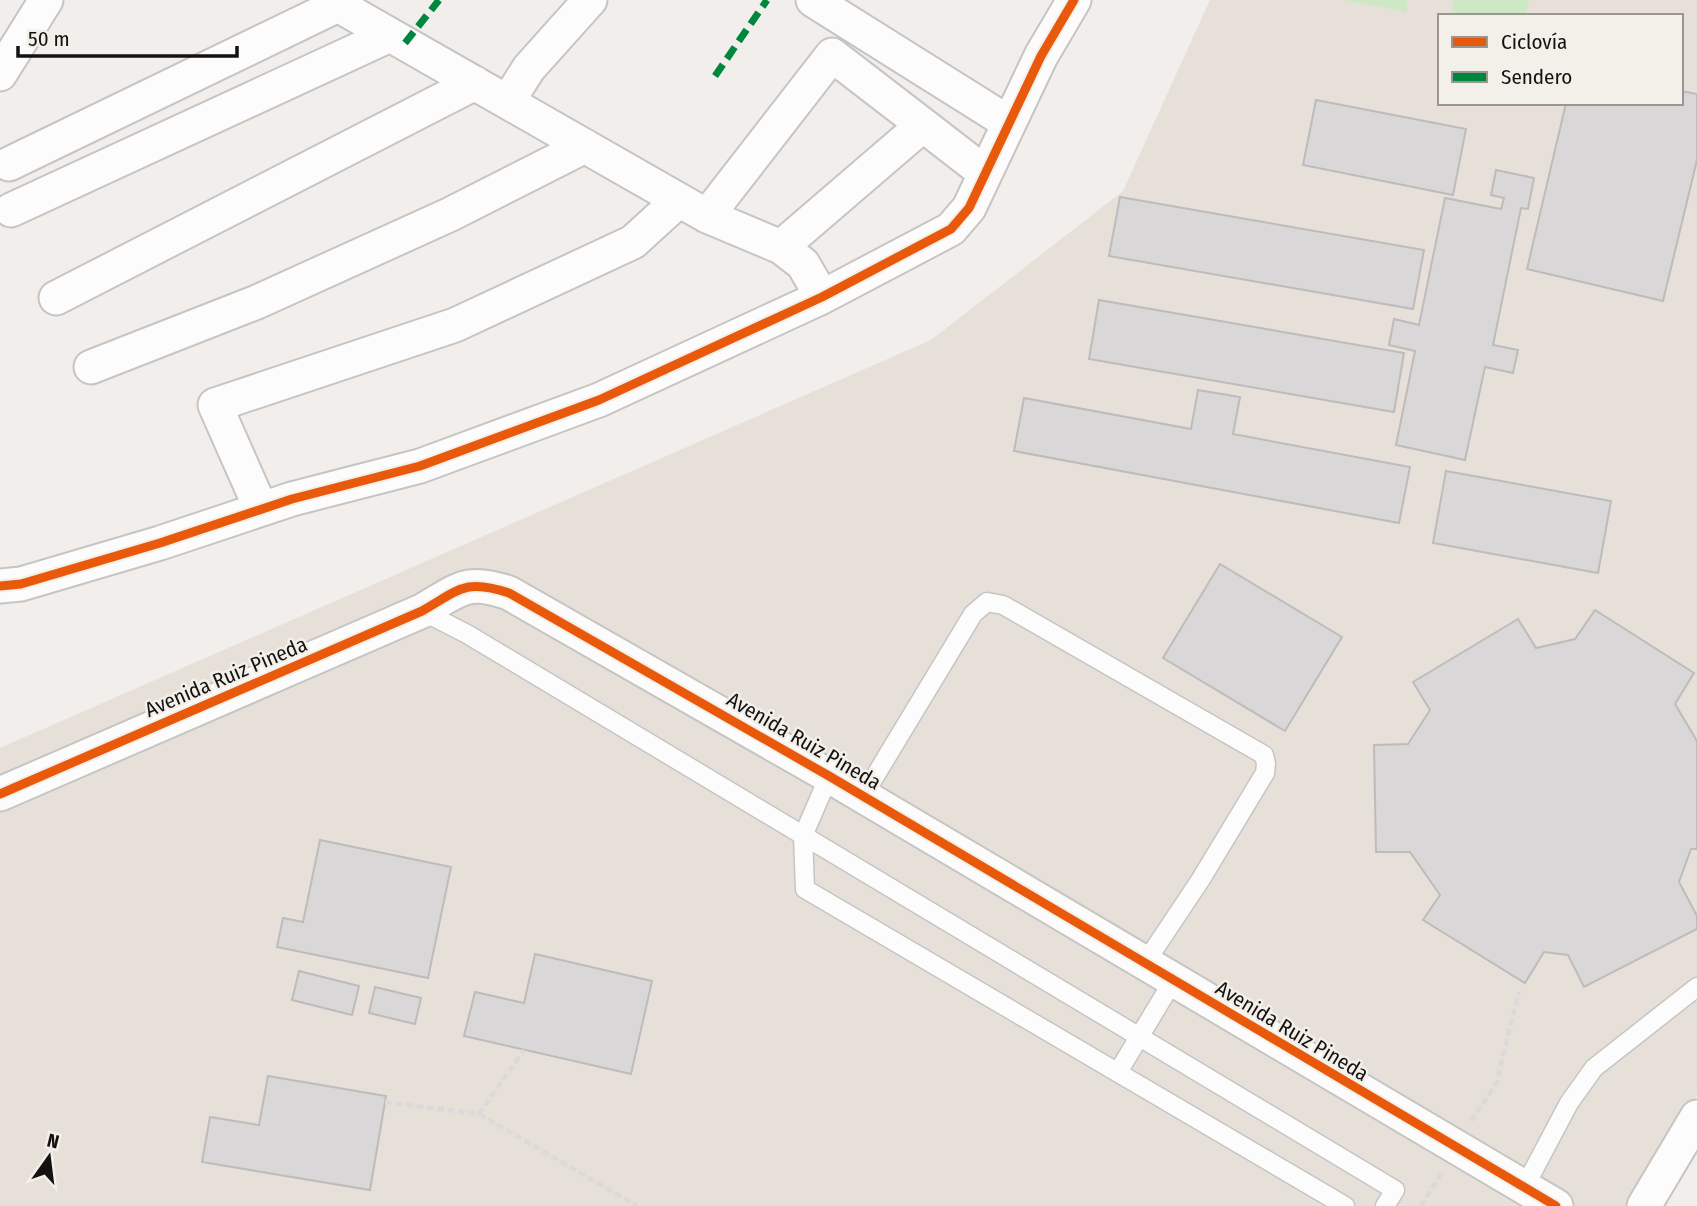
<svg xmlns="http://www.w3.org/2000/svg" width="1697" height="1206" font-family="'Fira Sans Condensed',sans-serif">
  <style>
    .built { fill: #e6e0d9; fill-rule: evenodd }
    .green { fill: #cce9c4 }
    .building { fill: #d9d7d7; stroke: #bdbbbb; stroke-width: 2 }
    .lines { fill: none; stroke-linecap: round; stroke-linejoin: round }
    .service-casing { stroke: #c7c5c3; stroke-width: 21 }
    .minor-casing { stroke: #c7c5c3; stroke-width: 37 }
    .path { stroke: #dcdad9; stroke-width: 4.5; stroke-dasharray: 7 3.5; stroke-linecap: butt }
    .service { stroke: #fdfcfc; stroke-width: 18 }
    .minor { stroke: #fdfcfc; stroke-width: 33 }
    .quiet { stroke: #00873e; stroke-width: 7; stroke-dasharray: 14 7; stroke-linecap: butt }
    .cycleway-casing { stroke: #f3efe9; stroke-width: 13 }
    .cycleway { stroke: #e8590c; stroke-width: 9 }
    .labels { text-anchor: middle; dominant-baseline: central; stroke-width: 5; stroke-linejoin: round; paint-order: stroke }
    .street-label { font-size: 21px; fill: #141210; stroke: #f3efe9 }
  </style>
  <rect width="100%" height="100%" fill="#f1eeeb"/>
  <path class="built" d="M1210,0H1697V1095L1632,1206H0V748L931,340L1123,191ZM1440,16H1681V103H1440Z"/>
  <path class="green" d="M1344,0H1408L1406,12Z
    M1454,0H1529L1526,16H1451Z"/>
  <path class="building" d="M1681,91L1697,94V160L1663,301L1527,269L1566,103H1681Z
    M1316,100L1466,129L1453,195L1303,165Z
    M1496,170L1534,178L1528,209L1521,208L1493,345L1518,350L1513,373L1485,367L1465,460L1396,445L1415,351L1389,345L1394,319L1419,325L1445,198L1501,209L1504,198L1491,195Z
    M1120,197L1424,250L1413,309L1109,256Z
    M1099,300L1404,353L1394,412L1089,359Z
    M1198,390L1240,397L1233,434L1410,467L1399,523L1014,451L1024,398L1191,429Z
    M1446,471L1611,501L1598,573L1433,543Z
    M1220,564L1342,637L1285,731L1163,658Z
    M1595,610L1694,673L1675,704L1697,741V849H1691L1679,882L1697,916V929L1584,987L1568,955L1544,952L1525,983L1423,920L1440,895L1410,852H1376L1374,745L1408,744L1430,710L1413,682L1518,619L1536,648L1575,639Z
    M320,840L451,867L428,978L277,947L283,918L303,922Z
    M535,954L652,981L631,1074L464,1036L475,992L524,1003Z
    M299,971L359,986L352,1015L292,1000Z
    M375,987L421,998L415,1024L369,1013Z
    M268,1076L386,1096L370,1190L202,1162L210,1117L259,1125Z"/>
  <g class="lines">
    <defs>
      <path id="service" d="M422,611L467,634L1395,1190L1385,1206
        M829,776L803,836L805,889L1345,1206
        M863,796L973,614L987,602L1003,605L1264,755L1266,764L1265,773L1201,879L1145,963
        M1118,1072L1173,981
        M1524,1188L1569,1103L1594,1068L1697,987"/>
      <path id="minor" d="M329,0L707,216L781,247L803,264L822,297
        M813,0L1009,123
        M0,74L46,0
        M508,101L529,68L590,0
        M9,164L338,5
        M11,210L390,35
        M707,216L832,55L923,125
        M781,247L923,125L985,173
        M56,298L475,83
        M91,367L257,302L451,214L585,146
        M261,509L215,405L455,325L633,242L679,200
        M0,586L21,584L160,543L292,499L420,466L599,400L822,297L951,229L969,208L1041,56L1074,0
        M0,794L422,611C459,590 465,578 509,593L829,776L1556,1206
        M1644,1206L1697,1117"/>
    </defs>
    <use href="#service" class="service-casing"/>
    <use href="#minor" class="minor-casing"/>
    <path class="path" d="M385,1102L479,1114L524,1050
      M479,1114L637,1206
      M1471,1121L1496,1084L1519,992
      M1421,1206L1441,1174"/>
    <use href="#service" class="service"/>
    <use href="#minor" class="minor"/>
    <path class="quiet" d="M405,43L439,0
      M715,76L767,0"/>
    <defs>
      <path id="cycleway" d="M0,586L21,584L160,543L292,499L420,466L599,400L822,297L951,229L969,208L1041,56L1074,0
        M0,794L422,611C459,590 465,578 509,593L829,776L1556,1206"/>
    </defs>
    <use href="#cycleway" class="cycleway-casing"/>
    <use href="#cycleway" class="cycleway"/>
  </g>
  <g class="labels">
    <g class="street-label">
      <text transform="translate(226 677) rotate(-23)">Avenida Ruiz Pineda</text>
      <text transform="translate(804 741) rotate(30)">Avenida Ruiz Pineda</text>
      <text transform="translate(1292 1031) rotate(31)">Avenida Ruiz Pineda</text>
    </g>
  </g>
  <rect x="1438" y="14" width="245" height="91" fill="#f3efe9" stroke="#9a9792" stroke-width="2"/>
  <rect x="1452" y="37" width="35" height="10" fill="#e8590c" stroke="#9a9792" stroke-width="2"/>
  <text x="1501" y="49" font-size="21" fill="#141210">Ciclovía</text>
  <rect x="1452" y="72" width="35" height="10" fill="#00873e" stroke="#9a9792" stroke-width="2"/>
  <text x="1501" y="84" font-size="21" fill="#141210">Sendero</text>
  <g transform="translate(49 1157) rotate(14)" stroke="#f3efe9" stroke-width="5" paint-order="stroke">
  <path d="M0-5L12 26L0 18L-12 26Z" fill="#141210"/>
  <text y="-10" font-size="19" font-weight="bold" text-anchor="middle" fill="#141210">N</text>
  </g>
  <path d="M18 46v10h219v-10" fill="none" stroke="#141210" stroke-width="3.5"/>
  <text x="28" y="46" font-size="21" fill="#141210" stroke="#f3efe9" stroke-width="5" paint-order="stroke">50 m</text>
</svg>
